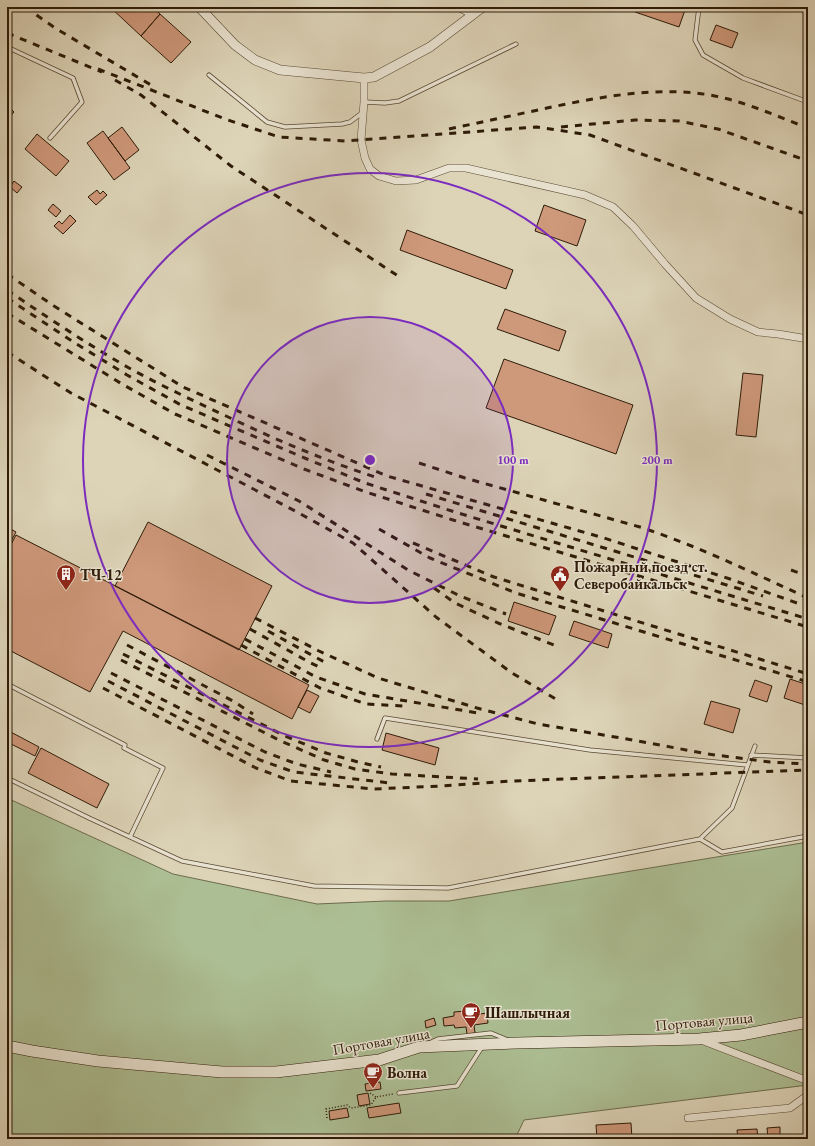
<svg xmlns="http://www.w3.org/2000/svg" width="815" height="1146" font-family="'EB Garamond',serif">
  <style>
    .green { fill: #acbe93; stroke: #6d6c4e }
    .building { fill: #ce987a; stroke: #2e1b08 }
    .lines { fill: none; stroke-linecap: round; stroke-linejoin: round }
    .service-casing { stroke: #5a4934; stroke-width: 5 }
    .minor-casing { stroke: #5a4934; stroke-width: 8 }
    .tertiary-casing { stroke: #5a4934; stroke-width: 10 }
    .secondary-casing { stroke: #2e1b08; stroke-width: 12 }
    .path { stroke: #2e1b08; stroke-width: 1.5; stroke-dasharray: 1 2; stroke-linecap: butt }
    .service { stroke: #e9e3d1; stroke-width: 3.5 }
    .minor { stroke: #e9e3d1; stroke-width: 7 }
    .tertiary { stroke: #e9e3d1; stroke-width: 9 }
    .secondary { stroke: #e9e3d1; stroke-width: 11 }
    .rail { stroke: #2e1b08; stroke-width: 3; stroke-dasharray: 7 7; stroke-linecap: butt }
    .ring { fill: none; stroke: #7b2cbf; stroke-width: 2 }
    .labels { text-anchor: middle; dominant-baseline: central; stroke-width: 3; stroke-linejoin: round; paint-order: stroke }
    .poi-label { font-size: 15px; font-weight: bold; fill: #2e1b08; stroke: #e9e3d1; text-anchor: start }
    .street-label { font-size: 15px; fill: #2e1b08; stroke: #e9e3d1 }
    .centre { fill: #7b2cbf; stroke: #e9e3d1; stroke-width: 2 }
    .ring-label { font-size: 12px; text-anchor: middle; font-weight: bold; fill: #7b2cbf; stroke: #e9e3d1; stroke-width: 3; stroke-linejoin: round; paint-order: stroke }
  </style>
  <rect width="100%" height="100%" fill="#ddd4b8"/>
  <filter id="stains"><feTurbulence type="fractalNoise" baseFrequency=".005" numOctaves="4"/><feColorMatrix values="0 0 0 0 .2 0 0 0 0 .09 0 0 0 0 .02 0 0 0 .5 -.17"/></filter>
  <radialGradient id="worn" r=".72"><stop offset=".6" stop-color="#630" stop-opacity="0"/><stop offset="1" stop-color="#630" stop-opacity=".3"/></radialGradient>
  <path class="green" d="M7,798L173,874L317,904L386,901H449L808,842V1085L524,1120L515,1139H7Z"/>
  <path class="building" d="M110,7H152L160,14L141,36Z
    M637,7H678L685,10L679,27L635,12Z
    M160,14L191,42L171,63L141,36Z
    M716,25L738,33L732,48L710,40Z
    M7,105L14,112L7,120Z
    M122,127L139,150L125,161L108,138Z
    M103,131L130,168L114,180L87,143Z
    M37,134L69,161L56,176L25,149Z
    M14,181L22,187L17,193L10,187Z
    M97,190L100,194L103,191L107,195L96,205L88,197Z
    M53,204L61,211L56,217L48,210Z
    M544,205L586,220L577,246L535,231Z
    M70,215L76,221L63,234L54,226L59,221L62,224Z
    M407,230L513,270L506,289L400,250Z
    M505,309L566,331L559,351L497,329Z
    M504,359L633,405L616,454L486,408Z
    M743,373L763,375L756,437L736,435Z
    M148,522L272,586L239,650L115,586Z
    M7,527L16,532L7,549Z
    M16,535L309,685L292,719L123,631L90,692L7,649V552Z
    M514,602L556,616L549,635L508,621Z
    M574,621L612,634L608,648L569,635Z
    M790,679L808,685V706L784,698Z
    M755,680L772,686L767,702L749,696Z
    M307,690L319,696L310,713L298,707Z
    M711,701L740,709L733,733L704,724Z
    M7,730L39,747L35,756L7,742Z
    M386,733L439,748L435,765L382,750Z
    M41,748L109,784L97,808L28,773Z
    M466,1011L467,1016L487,1013L488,1023L474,1025L475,1033L467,1034L466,1027L455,1028L454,1025L444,1026L443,1018L454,1016V1012Z
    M434,1018L436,1025L426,1028L425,1021Z
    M380,1082L381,1089L366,1091L365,1084Z
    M368,1093L370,1104L359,1106L357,1095Z
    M399,1103L401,1113L369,1118L367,1108Z
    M347,1108L349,1117L330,1120L329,1111Z
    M631,1123L632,1139H597L596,1125Z
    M780,1127V1139H768L767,1128Z
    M757,1129L758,1139H738L737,1130Z
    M726,1136V1139H697Z"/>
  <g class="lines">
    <defs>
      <path id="service" d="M699,7L695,40L703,55L743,78L808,102
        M7,47L73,78L82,102L50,138
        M209,75L267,122L285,127L342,124L350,122L362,113
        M364,102L385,103L399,101L516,44
        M7,684L125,745L124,748L163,768L130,837
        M377,739L385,718L590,750L747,765
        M751,755L808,758
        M7,778L89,818L182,861L314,886L448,888L700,839L732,808L755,746
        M700,839L722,852L808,836
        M429,1043L438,1039L491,1033L508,1040
        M399,1093L457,1086L482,1047"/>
      <path id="minor" d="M458,7L473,15
        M364,78V102L361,140L365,158L370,169L379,176L396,181L416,180L449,168H466L585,195L613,207L633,226L665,264L696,298L730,319L758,332L778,334L808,339
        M701,1040L808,1081
        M688,1118L790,1108L808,1095"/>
      <path id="tertiary" d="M199,7L235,45L255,60L280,70L364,78L374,77L430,47L483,7"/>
      <path id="secondary" d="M7,1046L32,1051L98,1061L222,1072H276L379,1060L419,1047L517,1043L699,1039L741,1035L808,1022"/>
    </defs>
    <use href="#service" class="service-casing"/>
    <use href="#minor" class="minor-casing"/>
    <use href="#tertiary" class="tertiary-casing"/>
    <use href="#secondary" class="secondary-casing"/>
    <path class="path" d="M370,1093L376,1097
      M327,1118L326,1109L347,1105L351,1108L371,1105L376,1097L393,1094"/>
    <use href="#service" class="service"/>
    <use href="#minor" class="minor"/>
    <use href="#tertiary" class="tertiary"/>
    <use href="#secondary" class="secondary"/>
    <path class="rail" d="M25,7L55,28L151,85
      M7,33L102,72
      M98,69L225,119L279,137L346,141L537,127L590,135L808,215
      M115,80L141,95L231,166L398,276
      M561,127L635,120L679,121L718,129L808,161
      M449,129C482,122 515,115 547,108C600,97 656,86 710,95C744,101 776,116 808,128
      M7,274L54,306L183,387L387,476L604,538L730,579L808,607
      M7,290C47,317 87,344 129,368C160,385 192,400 224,415C274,439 326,461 378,478
      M7,298L75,343L127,375L181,405L307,459L365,483L455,512L808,619
      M7,313L122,384L175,414L304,469L363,491L453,520L808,627
      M7,352L71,393L297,512L353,543L436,617L512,673L559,701
      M207,455L299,501L408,570L460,596L506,614
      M419,463L465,478L640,527C698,546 753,573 808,598
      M426,494L763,596
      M379,529L430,558L516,593L808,682
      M413,543L494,577L808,674
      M791,570L808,576
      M434,588L455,603L498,623L554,645
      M255,618L319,651L378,678L477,708L538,724L627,739L708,754L770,762L808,764
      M250,629L309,662L323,669
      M268,631L328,664
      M245,639L316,677L365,694L478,713
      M127,645L233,701L253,714
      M241,645L320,688L366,704L404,706
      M123,654L285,736L326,753L358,762L381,767
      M121,660L281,741L324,760L355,769L392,774L478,779
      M111,673L265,752L297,764L331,772
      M108,681L260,760L294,772L390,783
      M103,688L256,768L291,781L374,789L442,786L512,781L808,770"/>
  </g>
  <circle cx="370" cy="460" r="143" fill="#7b2cbf" fill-opacity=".12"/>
  <g class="ring">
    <circle cx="370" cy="460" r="143"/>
    <circle cx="370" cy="460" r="287"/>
  </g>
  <defs>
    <symbol id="building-pin" viewBox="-11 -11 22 30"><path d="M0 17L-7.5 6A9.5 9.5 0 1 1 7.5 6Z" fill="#8f2418" stroke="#e9e3d1"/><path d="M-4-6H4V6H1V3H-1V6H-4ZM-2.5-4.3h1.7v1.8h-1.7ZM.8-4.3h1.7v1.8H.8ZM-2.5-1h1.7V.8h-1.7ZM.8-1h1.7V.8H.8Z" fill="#fff"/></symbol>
    <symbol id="civic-pin" viewBox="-11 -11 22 30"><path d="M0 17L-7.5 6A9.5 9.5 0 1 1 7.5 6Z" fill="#8f2418" stroke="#e9e3d1"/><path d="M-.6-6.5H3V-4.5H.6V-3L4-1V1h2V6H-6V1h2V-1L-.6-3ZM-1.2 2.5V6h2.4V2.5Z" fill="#fff"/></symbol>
    <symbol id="cafe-pin" viewBox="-11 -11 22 30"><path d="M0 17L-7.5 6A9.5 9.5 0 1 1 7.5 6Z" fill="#8f2418" stroke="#e9e3d1"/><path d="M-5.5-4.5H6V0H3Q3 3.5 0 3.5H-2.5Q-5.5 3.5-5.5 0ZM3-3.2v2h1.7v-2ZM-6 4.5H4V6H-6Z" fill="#fff"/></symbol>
  </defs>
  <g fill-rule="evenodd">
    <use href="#building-pin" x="55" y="563" width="22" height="30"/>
    <use href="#civic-pin" x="549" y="564" width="22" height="30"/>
    <use href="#cafe-pin" x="460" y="1001" width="22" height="30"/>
    <use href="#cafe-pin" x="362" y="1061" width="22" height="30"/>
  </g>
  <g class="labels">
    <g class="poi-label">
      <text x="574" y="566">Пожарный поезд ст.<tspan x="574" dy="17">Северобайкальск</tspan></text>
      <text x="80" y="574">ТЧ-12</text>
      <text x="485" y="1012">Шашлычная</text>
      <text x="387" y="1072">Волна</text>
    </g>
    <g class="street-label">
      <text transform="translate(704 1021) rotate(-5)">Портовая улица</text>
      <text transform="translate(381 1041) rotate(-10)">Портовая улица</text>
    </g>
  </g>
  <circle cx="370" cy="460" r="6" class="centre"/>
  <g class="ring-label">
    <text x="513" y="464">100 m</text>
    <text x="657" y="464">200 m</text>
  </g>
  <rect width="815" height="1146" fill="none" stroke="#ddd4b8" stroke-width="24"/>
  <rect x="8" y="8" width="799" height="1130" fill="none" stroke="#2e1b08" stroke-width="2"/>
  <rect x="12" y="12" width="791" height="1122" fill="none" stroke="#2e1b08"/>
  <rect width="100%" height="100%" filter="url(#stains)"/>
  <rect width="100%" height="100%" fill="url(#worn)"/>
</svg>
